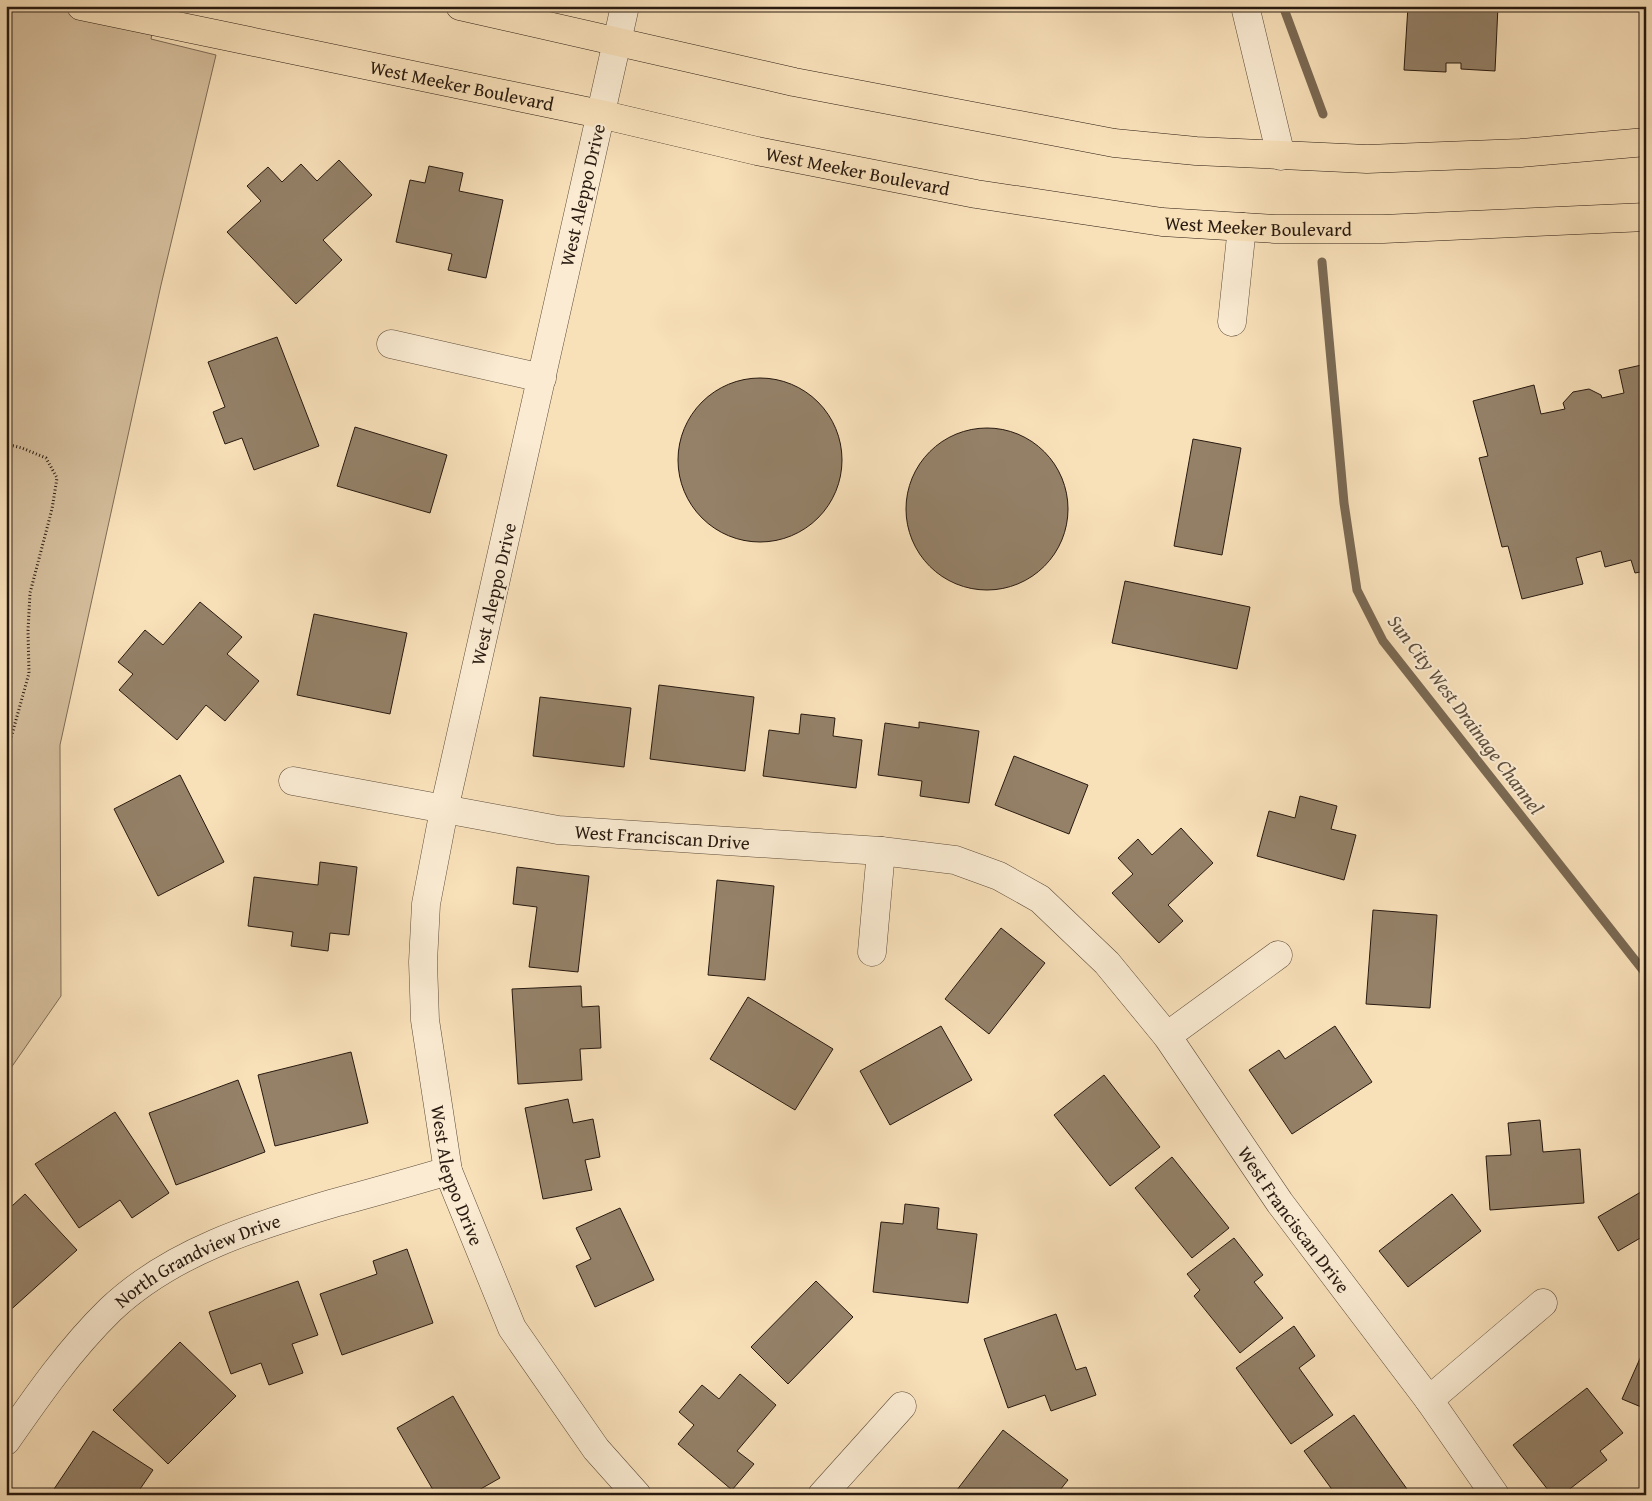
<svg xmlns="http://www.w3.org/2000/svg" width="1652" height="1501" font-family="'Gentium Book Plus',serif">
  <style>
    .green { fill: #d5be9c; stroke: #7e6c56 }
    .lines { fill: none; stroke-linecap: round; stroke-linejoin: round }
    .stream { stroke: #7a6953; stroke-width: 9 }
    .building { fill: #948168; stroke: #281a10 }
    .minor-casing { stroke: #5c4c3a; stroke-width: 29 }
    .major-casing { stroke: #281a10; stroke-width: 29 }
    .path { stroke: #281a10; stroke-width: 3; stroke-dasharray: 1 2.5; stroke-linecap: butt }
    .minor { stroke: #faebd2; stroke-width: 28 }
    .major { stroke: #f8e0b9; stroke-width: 28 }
    .labels { text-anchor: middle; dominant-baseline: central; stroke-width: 4; stroke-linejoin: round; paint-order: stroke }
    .street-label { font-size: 19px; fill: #281a10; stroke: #faebd2 }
    .water-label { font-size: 20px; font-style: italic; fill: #5f4e3d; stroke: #faebd2 }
  </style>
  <rect width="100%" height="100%" fill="#f8e0b9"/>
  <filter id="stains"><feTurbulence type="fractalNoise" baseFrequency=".004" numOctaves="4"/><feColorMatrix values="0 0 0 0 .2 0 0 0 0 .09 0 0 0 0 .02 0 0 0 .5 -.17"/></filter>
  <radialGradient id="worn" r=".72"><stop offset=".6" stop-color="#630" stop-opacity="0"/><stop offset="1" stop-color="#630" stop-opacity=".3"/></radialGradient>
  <path class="green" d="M6,6H158L151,39L216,55L161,285L60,745L61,996L6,1075Z"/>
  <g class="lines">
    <path class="stream" d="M1283,6L1323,114
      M1322,262L1344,503L1357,590L1383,641L1646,974"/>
  </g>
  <path class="building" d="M1408,6H1498L1495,71L1461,69V63H1446V72L1404,70Z
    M339,160L372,195L323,240L342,260L296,304L227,232L261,201L247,186L268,167L282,182L301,164L317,181Z
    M429,166L463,173L459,191L503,200L486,278L448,270L452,254L396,242L410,180L425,183Z
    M277,337L319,446L254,470L242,438L225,444L213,412L225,407L208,362Z
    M1646,364V571L1635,573L1631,560L1605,567L1601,551L1576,558L1583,584L1522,599L1508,546L1502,547L1479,458L1488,456L1473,401L1534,385L1541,414L1565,409L1563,403L1573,392L1589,389L1601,395L1602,398L1624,393L1619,370Z
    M678 460a82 82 0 1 1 164 0a82 82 0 1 1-164 0Z
    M355,427L447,455L430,513L337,486Z
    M906 509a81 81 0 1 1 162 0a81 81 0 1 1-162 0Z
    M1193,439L1241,448L1222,555L1174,546Z
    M1125,581L1250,607L1237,669L1112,643Z
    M200,602L242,637L227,654L259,681L225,721L206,705L177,740L119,690L133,674L118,662L145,630L163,645Z
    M314,614L407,633L390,714L297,695Z
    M659,685L754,697L745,771L650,759Z
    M540,697L631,708L624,767L533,756Z
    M801,714L835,718L833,736L862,740L856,788L763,776L769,730L799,734Z
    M919,722L979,731L969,803L920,796L922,781L878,775L885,723L919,728Z
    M1014,756L1088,785L1069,834L995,805Z
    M180,775L224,862L158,896L114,809Z
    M1300,796L1337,806L1331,829L1356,835L1344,880L1257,856L1269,811L1295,818Z
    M1181,828L1213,863L1168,905L1183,921L1159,943L1112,893L1133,874L1118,858L1138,839L1152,855Z
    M320,862L357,867L349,935L330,933L328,951L291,946L293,932L248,926L254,877L318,885Z
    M517,867L589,876L578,972L529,967L537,907L513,904Z
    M717,880L774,886L765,980L708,975Z
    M1373,910L1437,915L1430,1008L1366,1004Z
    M1001,928L1045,963L989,1034L945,999Z
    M581,986L582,1007L599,1006L601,1048L580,1049L582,1080L518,1084L512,989Z
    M748,997L833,1049L795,1110L710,1059Z
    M941,1026L972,1080L890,1125L860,1071Z
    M1335,1026L1372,1082L1292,1134L1249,1070L1279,1050L1285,1059Z
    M351,1052L368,1123L275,1146L258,1075Z
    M1104,1075L1160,1147L1110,1186L1054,1115Z
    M238,1080L265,1152L176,1185L149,1113Z
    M568,1099L573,1123L593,1119L600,1157L585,1160L592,1190L543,1199L525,1108Z
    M115,1112L169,1193L132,1218L120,1200L79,1228L35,1164Z
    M1540,1120L1543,1152L1580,1149L1584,1203L1490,1210L1486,1156L1511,1155L1508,1123Z
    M1172,1157L1229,1228L1192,1258L1135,1188Z
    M1646,1189V1244L1642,1237L1618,1251L1598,1217Z
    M25,1194L77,1250L6,1314V1200L12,1206Z
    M1452,1194L1481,1231L1408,1287L1379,1251Z
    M905,1204L939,1208L937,1229L977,1234L968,1303L873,1292L881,1222L903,1224Z
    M620,1208L654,1280L595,1307L576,1266L591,1259L576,1228Z
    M1234,1238L1263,1275L1254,1282L1283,1318L1240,1353L1194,1296L1200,1290L1187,1274Z
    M407,1249L433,1323L342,1355L320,1294L377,1274L373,1261Z
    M298,1281L318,1335L292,1344L303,1373L269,1385L261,1363L231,1374L209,1312Z
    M816,1281L853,1317L788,1384L751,1347Z
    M1056,1314L1076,1370L1086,1367L1096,1395L1051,1411L1045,1395L1008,1408L984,1339Z
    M1294,1326L1315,1356L1299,1368L1333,1415L1291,1444L1236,1368Z
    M180,1342L236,1396L168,1464L113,1410Z
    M1646,1345V1409L1622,1399Z
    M740,1374L776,1405L737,1451L754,1464L732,1490L678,1444L694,1425L679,1412L702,1385L719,1399Z
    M1587,1388L1623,1433L1600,1451L1607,1460L1562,1495H1552L1513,1445Z
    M453,1396L500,1478L470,1495H436L397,1428Z
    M1354,1415L1407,1489L1398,1495H1336L1304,1451Z
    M1003,1430L1068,1480L1056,1495H953Z
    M93,1431L153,1470L136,1495H50Z"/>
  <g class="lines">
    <defs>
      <g id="minor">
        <path id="s1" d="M625,6L444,810L426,904L423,962L425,1020L448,1171L512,1328L596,1449L637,1495"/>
        <path d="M1245,6L1281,156"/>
        <path d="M1232,322L1242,227"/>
        <path d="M391,344L542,378"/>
        <path id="s2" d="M293,781L558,830L881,851L955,860L999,876L1040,899L1107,963L1167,1036L1280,1203L1429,1400L1495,1495"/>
        <path d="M872,952L881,851"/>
        <path d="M1167,1036L1278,955"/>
        <path d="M1429,1400L1543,1303"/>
        <path id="s3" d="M6,1441C38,1395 70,1349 110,1310C171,1252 255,1226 334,1203C372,1193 410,1182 448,1171"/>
        <path d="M822,1495L902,1406"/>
      </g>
      <g id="major">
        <path id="s4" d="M81,6L600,114L757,151L976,194L1162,222L1275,229H1383L1646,217"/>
        <path d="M460,6L794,82L1114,143L1196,151L1367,159L1521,153L1646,142"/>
      </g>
    </defs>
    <use href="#minor" class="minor-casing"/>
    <use href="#major" class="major-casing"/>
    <path class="path" d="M6,444L22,448L46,458L57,478L52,509L30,593L28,631L29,673L6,756"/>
    <use href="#minor" class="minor"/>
    <use href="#major" class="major"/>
  </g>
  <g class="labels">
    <g class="street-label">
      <text stroke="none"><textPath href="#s4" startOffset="389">West Meeker Boulevard</textPath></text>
      <text stroke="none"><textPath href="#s4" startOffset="794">West Meeker Boulevard</textPath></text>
      <text transform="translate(582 195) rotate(-77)">West Aleppo Drive</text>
      <text stroke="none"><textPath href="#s4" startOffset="1199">West Meeker Boulevard</textPath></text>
      <text transform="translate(493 594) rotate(-77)">West Aleppo Drive</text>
      <text stroke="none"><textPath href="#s2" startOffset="374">West Franciscan Drive</textPath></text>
      <text stroke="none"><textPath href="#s1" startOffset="1195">West Aleppo Drive</textPath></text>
      <text stroke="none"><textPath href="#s2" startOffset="1172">West Franciscan Drive</textPath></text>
      <text stroke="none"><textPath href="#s3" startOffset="269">North Grandview Drive</textPath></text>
    </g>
    <g class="water-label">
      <text transform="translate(1466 714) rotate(53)">Sun City West Drainage Channel</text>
    </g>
  </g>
  <rect width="1652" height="1501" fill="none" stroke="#f8e0b9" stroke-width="25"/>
  <rect x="8" y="8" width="1637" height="1486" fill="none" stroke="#281a10" stroke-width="2.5"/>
  <rect x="12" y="12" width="1627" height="1476" fill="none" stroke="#281a10"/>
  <rect width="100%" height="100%" filter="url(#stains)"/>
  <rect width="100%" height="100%" fill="url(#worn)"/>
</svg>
